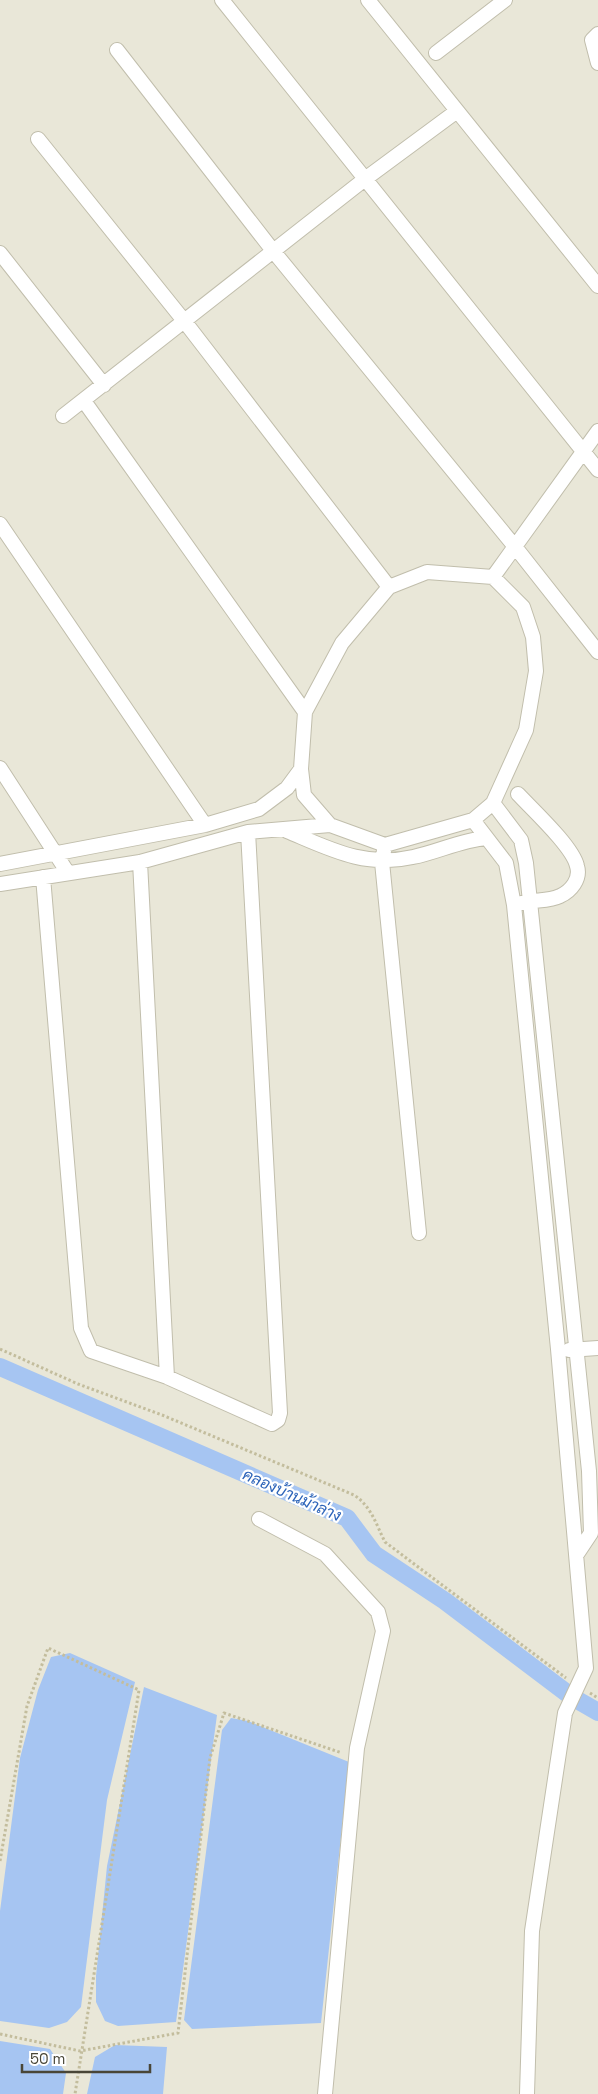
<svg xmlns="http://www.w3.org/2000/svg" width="598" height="2094" font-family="'Space Grotesk',Sarabun,sans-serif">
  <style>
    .residential { fill: #e9e7d8 }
    .water { fill: #a6c5f2 }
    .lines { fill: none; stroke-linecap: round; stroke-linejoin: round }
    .canal { stroke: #a6c5f2; stroke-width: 18 }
    .minor-casing { stroke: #c1beac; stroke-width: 16 }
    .path { stroke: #c3bd9d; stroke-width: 3; stroke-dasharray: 2.5 2.5; stroke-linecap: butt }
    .minor { stroke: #fff; stroke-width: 14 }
    .labels { text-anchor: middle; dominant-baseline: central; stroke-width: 4.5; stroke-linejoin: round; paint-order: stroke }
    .water-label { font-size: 16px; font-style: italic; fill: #2d64b9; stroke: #fff }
  </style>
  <rect width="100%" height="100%" fill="#f5f4ea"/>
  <path class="residential" d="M0,0H598V2094H0Z"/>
  <path class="water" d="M70,1653L135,1682L107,1800L81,2007L67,2022L49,2028L0,2021V1911L20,1758L38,1690L51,1657Z
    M144,1687L217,1715L176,2022L118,2026L105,2021L96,2002V1976L107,1866Z
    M231,1718L248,1721L349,1762L321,2023L192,2029L184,2020L222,1730Z
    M0,2041L50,2049L66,2073L63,2094H0Z
    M115,2045L167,2047L163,2094H87L95,2057Z"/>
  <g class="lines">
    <path class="canal" d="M0,1367L347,1518L374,1554L445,1601L572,1697L598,1712"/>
    <defs>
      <path id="minor" d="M222,0L598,470
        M368,0L598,286
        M598,34L592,40L598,63
        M117,50L274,252L516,548L598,652
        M436,53L505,0
        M38,139L185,322L389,587
        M0,253L104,385
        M84,401L305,712
        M63,416L365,179L457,111
        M0,524L205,825
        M427,572L493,577L523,607L533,637L536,671L526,730L493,803L473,820L385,845L330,825L304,795L301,769L305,712L342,643L389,587Z
        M493,577L598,431
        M0,768L68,873
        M518,794C533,810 573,847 577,866C581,879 571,891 560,896C548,902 534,899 522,903
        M493,803L521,840L526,863L589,1471L591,1533L577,1554
        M473,820L506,863L514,905L558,1349L586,1668L565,1713L532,1931L527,2094
        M287,831C330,849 365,868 413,857C438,852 461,840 487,838
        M385,845L382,862L419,1233
        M140,862L167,1377
        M0,864L205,825L259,809L287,788L301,769
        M43,877L81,1328L91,1351L167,1377L272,1424L278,1420L280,1413L248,832
        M0,884L140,862L248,832L330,825
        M569,1350L598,1348
        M259,1519L325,1554L378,1612L383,1631L357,1748L325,2094"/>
    </defs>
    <use href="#minor" class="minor-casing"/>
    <path class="path" d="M0,1349L78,1384L162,1415L354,1495C371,1506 376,1524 385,1542L566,1678
      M590,1693L598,1698
      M0,1861L27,1706L48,1648L139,1690L75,2094
      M0,2034L80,2051L178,2033L210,1758L224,1713L342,1753"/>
    <use href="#minor" class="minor"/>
  </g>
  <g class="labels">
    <g class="water-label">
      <text transform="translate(292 1495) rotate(24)">คลองบ้านม้าล่าง</text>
    </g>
  </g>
  <path d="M22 2064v8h128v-8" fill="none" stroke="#494637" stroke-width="2.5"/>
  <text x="30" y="2064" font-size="15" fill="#494637" stroke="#ffffff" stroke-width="4" paint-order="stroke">50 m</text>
</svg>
